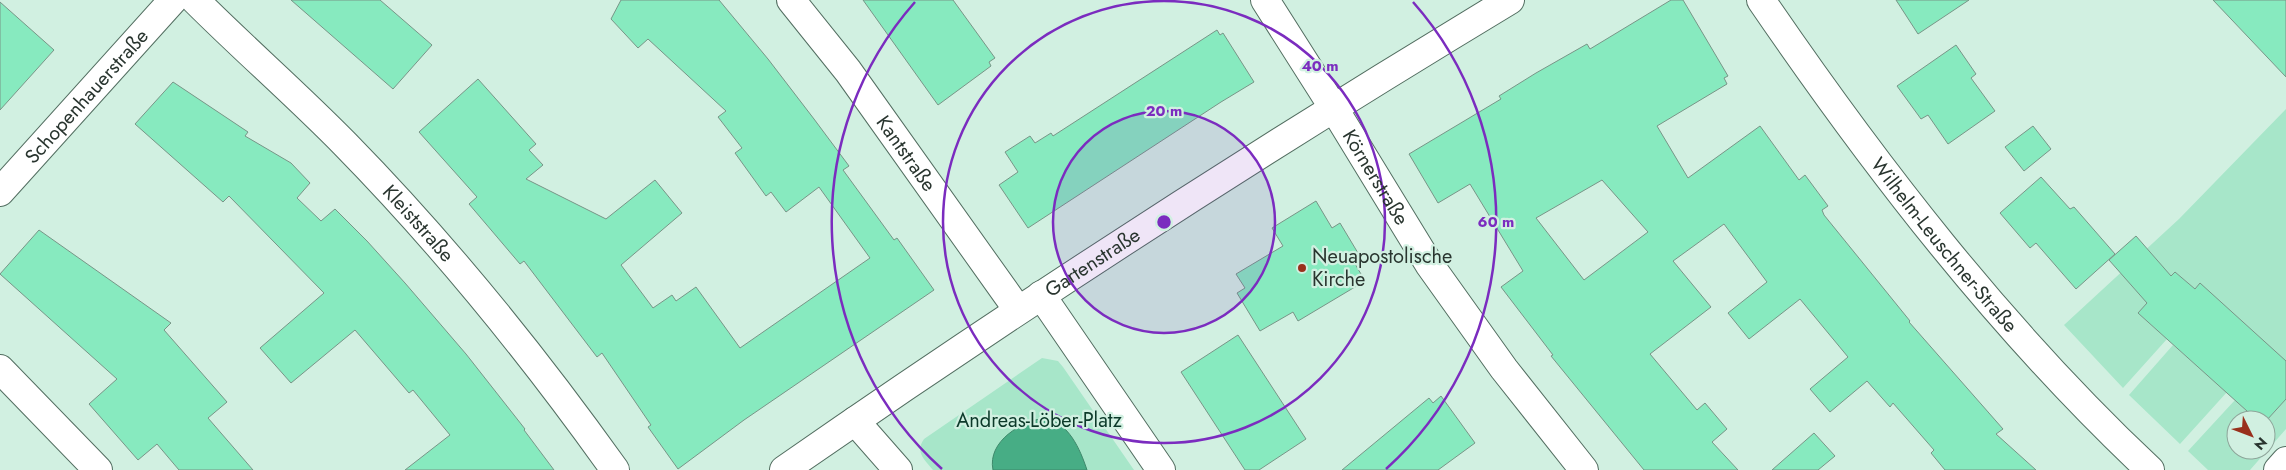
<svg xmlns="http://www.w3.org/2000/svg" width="2286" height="470" font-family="Jost,sans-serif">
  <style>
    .green { fill: #a7e6c9 }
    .water { fill: #47ad85; stroke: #3e896b }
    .building { fill: #87eabf; stroke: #789587; fill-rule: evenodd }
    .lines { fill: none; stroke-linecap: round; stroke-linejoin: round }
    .minor-casing { stroke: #536e61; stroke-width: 30 }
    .tertiary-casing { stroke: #536e61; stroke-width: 30 }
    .minor { stroke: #fff; stroke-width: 28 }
    .tertiary { stroke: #fff; stroke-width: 28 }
    .ring { fill: none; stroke: #7b2cbf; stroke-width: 2.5 }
    .poi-dot { fill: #99301c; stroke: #d1f0e1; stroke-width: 2 }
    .labels { text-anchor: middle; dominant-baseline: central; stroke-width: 4.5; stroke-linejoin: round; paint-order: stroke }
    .street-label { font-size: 20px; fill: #29352f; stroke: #d1f0e1 }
    .poi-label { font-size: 20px; fill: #29352f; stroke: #d1f0e1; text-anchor: start }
    .park-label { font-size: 20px; fill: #0c3929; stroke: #d1f0e1 }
    .centre { fill: #7b2cbf; stroke: #d1f0e1; stroke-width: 2.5 }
    .ring-label { font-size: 15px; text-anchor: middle; font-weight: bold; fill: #7b2cbf; stroke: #d1f0e1; stroke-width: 4.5; stroke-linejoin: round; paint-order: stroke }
  </style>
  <rect width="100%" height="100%" fill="#d1f0e1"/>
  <path class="green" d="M2286,109V370L2200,284L2195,289L2175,272L2138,313L2167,339L2123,388L2064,325L2179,219Z
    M2173,345L2227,392L2180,444L2129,395Z
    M1042,358L1058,361L1063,367L1134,470H933C924,459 915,452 924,439Z
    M2286,399V429L2250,470H2208L2188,451L2235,400L2257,420H2236V450H2266V421Z"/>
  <path class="water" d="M1045,418C1069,423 1080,449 1087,470H993C987,441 1022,421 1045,418Z"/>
  <path class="building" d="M291,0H380L432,45L393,89Z
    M621,0H719L768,59L814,119L849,166L843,170L894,240L897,238L934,290L744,420L678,469L648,427L651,425L602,353L597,357L524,261L520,264L469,204L477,197L419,132L478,79L536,144L529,150L543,165L526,179L606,219L655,180L682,213L621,265L653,308L672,295L676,301L696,287L740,348L870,258L819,187L786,212L771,192L766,196L735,153L742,148L718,117L726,111L648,39L638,48L611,19Z
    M863,0H953L995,58L989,62L991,66L938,105Z
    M1671,0H1683L1728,76L1724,78L1727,84L1657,126L1688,178L1760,126L1799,180L1805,175L1828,206L1822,210L1824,215L1910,321L1909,322L2003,429L1996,434L2036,470H1945L1931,453L1934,450L1893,403L1890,407L1867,381L1830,412L1810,389L1848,357L1800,299L1749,339L1728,313L1767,282L1724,224L1673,261L1711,307L1650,354L1697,410L1705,403L1727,429L1712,442L1738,470H1644L1551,356L1553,355L1501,287L1523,271L1470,184L1438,203L1409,154L1501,99L1499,96L1536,73L1587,44L1590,49ZM1602,180L1648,232L1584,280L1536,218Z
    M1896,0H1969L1918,34Z
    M2213,0H2286V77Z
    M0,2L54,50L0,110Z
    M1217,30L1220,35L1223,33L1254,82L1221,102L1028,228L999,185L1018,172L1005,152L1030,136L1035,143L1051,133L1053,136Z
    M1956,45L1976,74L1971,78L1995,111L1948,144L1928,115L1921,119L1897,86Z
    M173,82L248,132L245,136L291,163L310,183L297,198L321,221L335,209L367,241L405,283L466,354L525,429L524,430L554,470H405L450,435L413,390L409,393L355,330L291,383L260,348L324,293L229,196L223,202L135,124Z
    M2033,126L2051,149L2024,171L2005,147Z
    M2041,177L2070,209L2074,207L2115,254L2076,289L2036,243L2030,248L2000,213Z
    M1316,201L1332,228L1340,223L1361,258L1354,262L1365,281L1298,321L1293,312L1260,331L1237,293L1245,288L1236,274L1283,246L1272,228Z
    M39,230L171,323L164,330L227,402L208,418L253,470H179L157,444L138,460L89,404L117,379L0,274Z
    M2136,236L2171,276L2175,272L2195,289L2200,283L2286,361V399L2266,421L2257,420L2138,313L2147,303L2109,260Z
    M1238,335L1306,439L1259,470H1245L1181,372Z
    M1441,396L1475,443L1438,470H1342L1429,398L1433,403Z
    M1814,433L1835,456L1818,470H1772Z"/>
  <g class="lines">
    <defs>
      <g id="minor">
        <path id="s1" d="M195,0C244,49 297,95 345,144C444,245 533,355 615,470"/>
        <path id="s2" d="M791,0L848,71L1018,310"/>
        <path id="s3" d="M1265,0L1333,107L1429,264L1504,369L1584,470"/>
        <path id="s4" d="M0,192L173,0"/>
        <path d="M1041,295L1161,470"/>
        <path d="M0,369L98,470"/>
        <path d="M855,421L898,470"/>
        <path id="s5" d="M784,470C1021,305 1263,149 1510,0"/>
        <path d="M2278,470L2286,461"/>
      </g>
      <g id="tertiary">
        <path id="s6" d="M1761,0C1876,168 2001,330 2150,470"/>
      </g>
    </defs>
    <use href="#minor" class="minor-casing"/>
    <use href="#tertiary" class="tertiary-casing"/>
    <use href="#minor" class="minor"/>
    <use href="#tertiary" class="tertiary"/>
  </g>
  <circle cx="1164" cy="222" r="111" fill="#7b2cbf" fill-opacity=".12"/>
  <g class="ring">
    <circle cx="1164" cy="222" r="111"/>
    <circle cx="1164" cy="222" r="221"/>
    <path d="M942 469A332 332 0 0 1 915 2M1413 2A332 332 0 0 1 1386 469"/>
  </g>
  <circle class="poi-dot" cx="1302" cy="268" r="5"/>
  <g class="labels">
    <g class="street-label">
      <text stroke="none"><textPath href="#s4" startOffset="129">Schopenhauerstraße</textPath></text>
      <text stroke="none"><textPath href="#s2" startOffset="192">Kantstraße</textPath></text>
      <text stroke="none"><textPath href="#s3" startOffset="209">Körnerstraße</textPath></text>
      <text stroke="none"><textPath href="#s1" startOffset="316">Kleiststraße</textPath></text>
      <text stroke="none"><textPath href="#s6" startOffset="306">Wilhelm-Leuschner-Straße</textPath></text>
      <text stroke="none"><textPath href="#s5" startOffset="372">Gartenstraße</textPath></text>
    </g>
    <g class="poi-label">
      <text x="1312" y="256">Neuapostolische<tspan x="1312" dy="23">Kirche</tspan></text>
    </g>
    <g class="park-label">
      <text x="1039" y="420">Andreas-Löber-Platz</text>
    </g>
  </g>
  <circle cx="1164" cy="222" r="8" class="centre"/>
  <g class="ring-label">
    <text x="1320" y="71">40 m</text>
    <text x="1164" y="116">20 m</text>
    <text x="1496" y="227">60 m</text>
  </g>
  <g transform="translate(2251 435) rotate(132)"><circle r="24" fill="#d1f0e1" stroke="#8ea59a"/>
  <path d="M0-4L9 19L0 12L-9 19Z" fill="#99301c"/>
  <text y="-8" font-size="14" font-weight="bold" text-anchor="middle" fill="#29352f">N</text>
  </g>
</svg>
